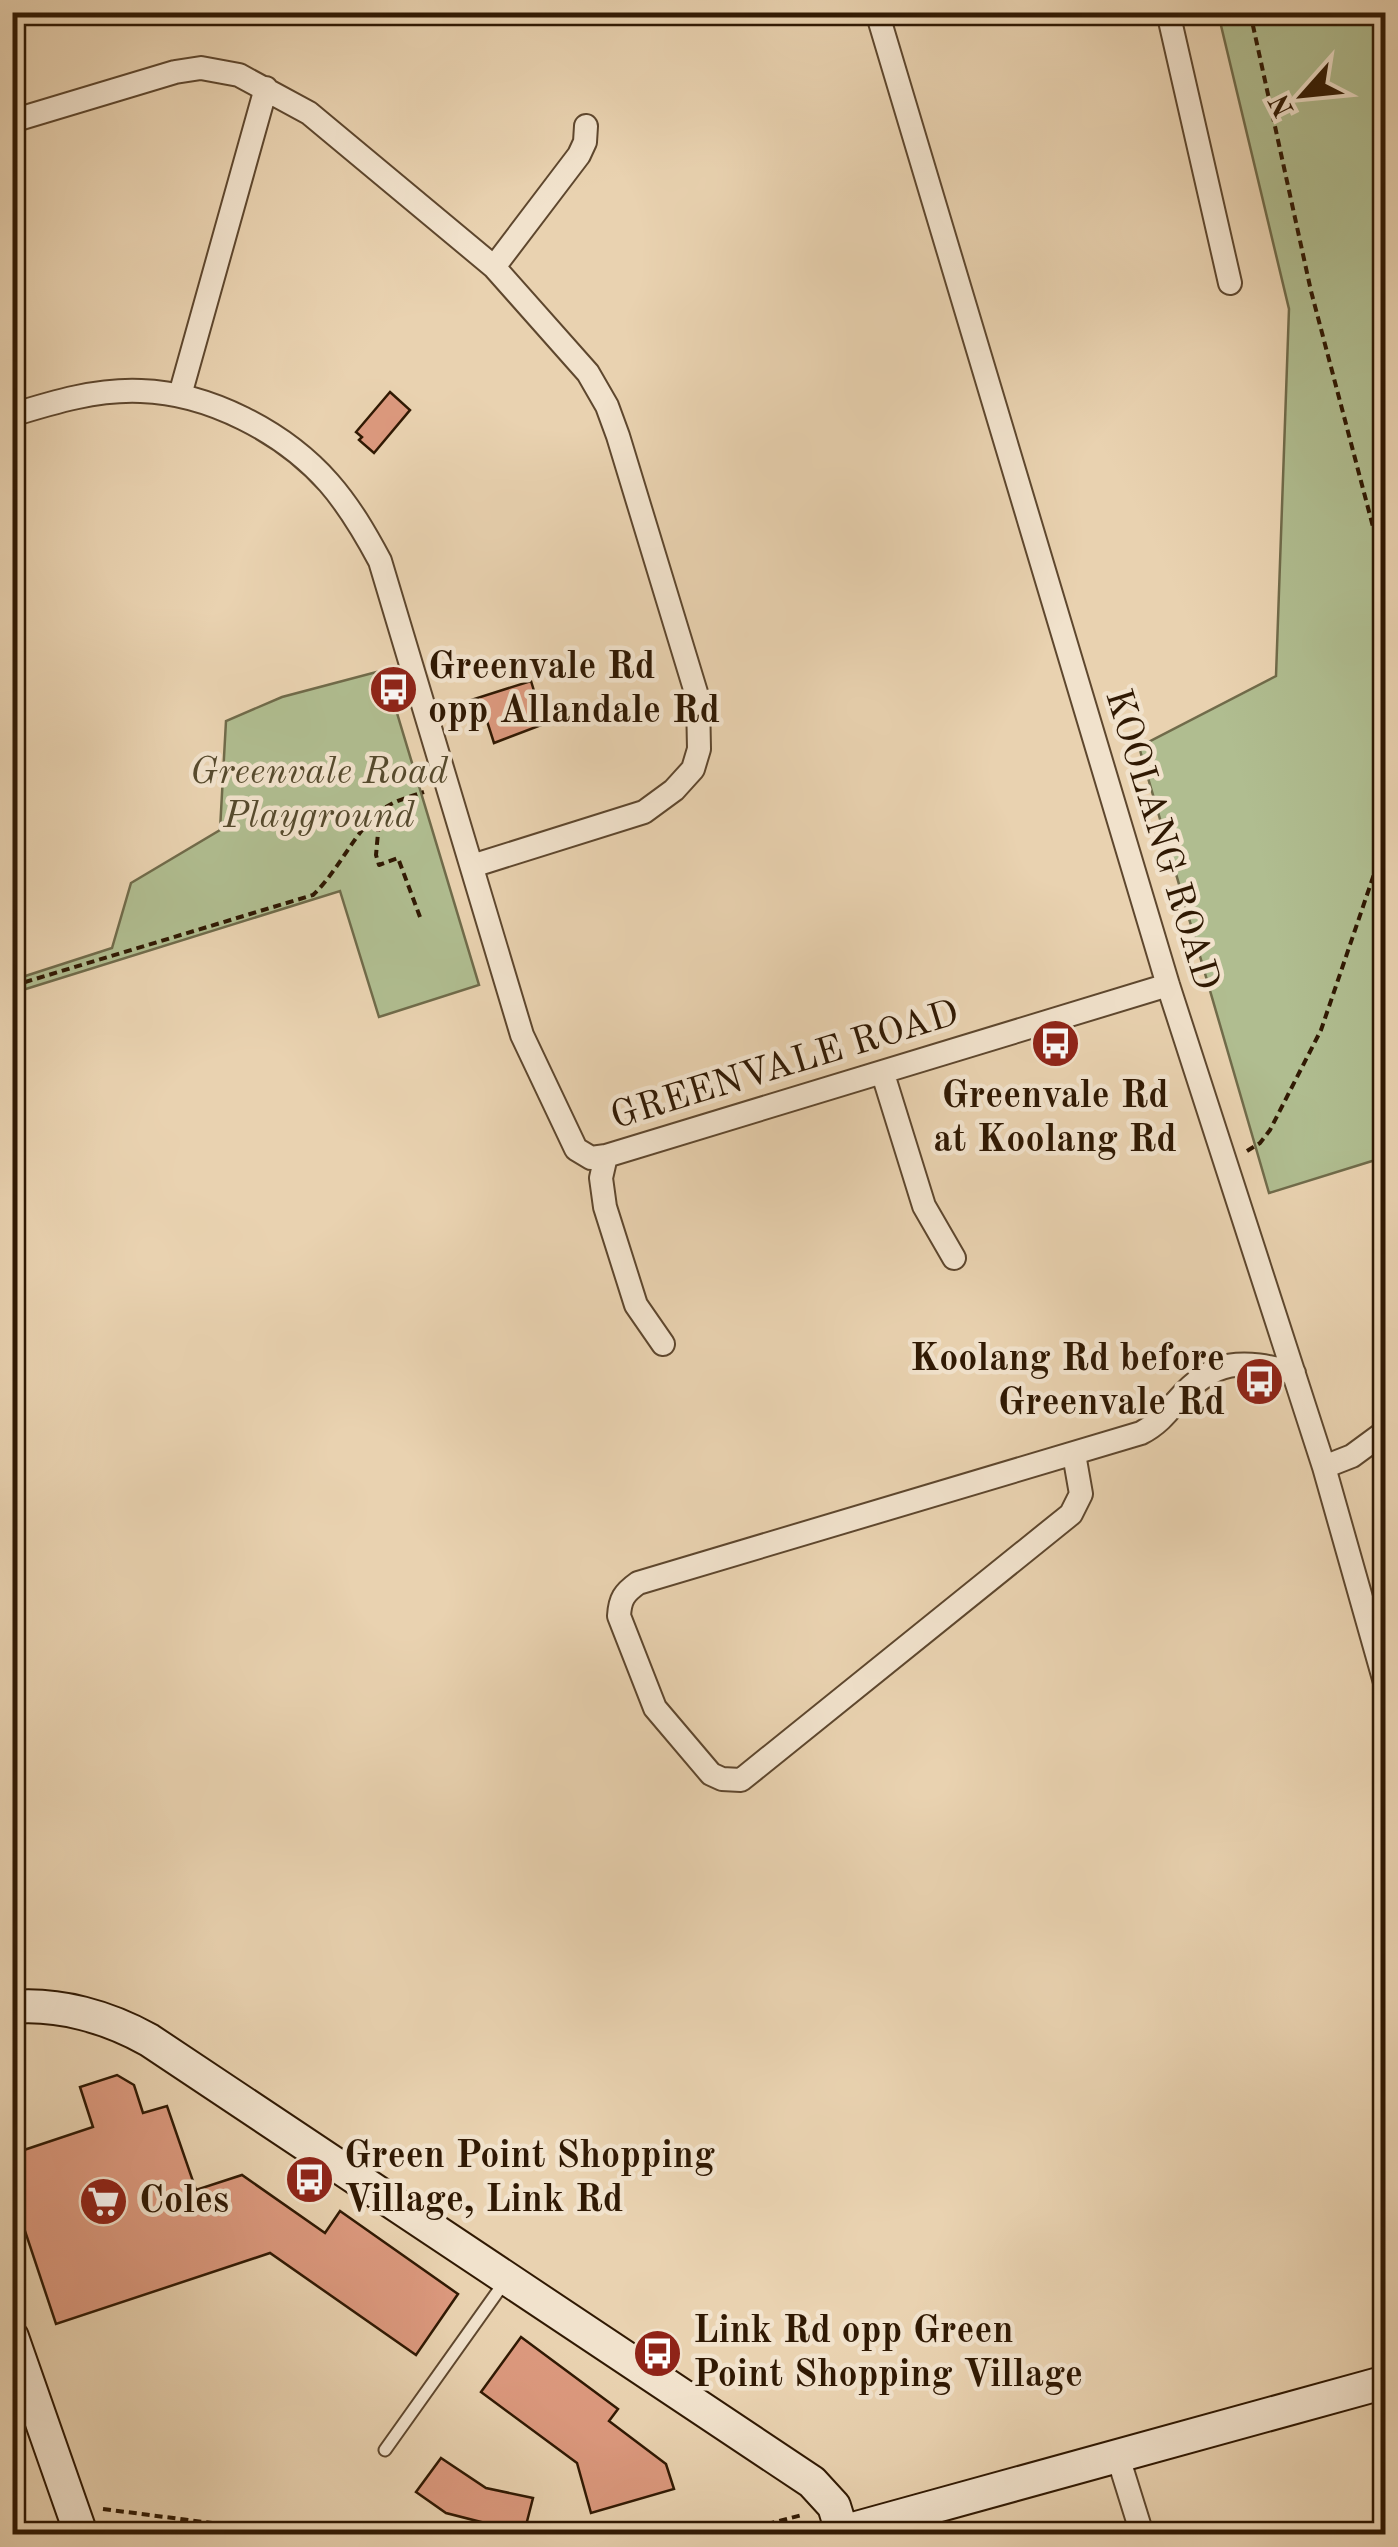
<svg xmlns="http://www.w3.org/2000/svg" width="1398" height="2547" font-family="'Old Standard TT',serif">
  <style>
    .green { fill: #b0bd90; stroke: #706b4a; stroke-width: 2.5 }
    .building { fill: #dc997e; stroke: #301903; stroke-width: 2.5 }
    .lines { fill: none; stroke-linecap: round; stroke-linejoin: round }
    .lane-casing { stroke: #5e472e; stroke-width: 15 }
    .street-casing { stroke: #5e472e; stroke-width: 26 }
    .secondary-casing { stroke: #301903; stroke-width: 36 }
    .path { stroke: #301903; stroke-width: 4; stroke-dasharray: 8 5; stroke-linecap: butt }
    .lane { stroke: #f1e2cc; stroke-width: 11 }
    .street { stroke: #f1e2cc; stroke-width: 22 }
    .secondary { stroke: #f1e2cc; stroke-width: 32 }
    .labels { text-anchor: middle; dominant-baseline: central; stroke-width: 9; stroke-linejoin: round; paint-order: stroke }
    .poi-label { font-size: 38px; font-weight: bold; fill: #301903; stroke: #f1e2cc; text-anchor: start }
    .park-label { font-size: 38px; font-style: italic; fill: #564a2d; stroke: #f1e2cc }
    .street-label { font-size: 38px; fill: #301903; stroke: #f1e2cc }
  </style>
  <rect width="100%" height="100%" fill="#e9d2b0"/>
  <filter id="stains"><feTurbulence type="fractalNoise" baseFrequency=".002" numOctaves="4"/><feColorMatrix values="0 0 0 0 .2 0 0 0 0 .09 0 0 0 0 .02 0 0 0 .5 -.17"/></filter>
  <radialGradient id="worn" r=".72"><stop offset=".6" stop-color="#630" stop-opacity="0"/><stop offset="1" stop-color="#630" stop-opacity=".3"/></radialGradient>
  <path class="green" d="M1218,13H1386L1385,1157L1269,1193L1139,747L1276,676L1289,309Z
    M384,670L479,985L379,1017L340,891L13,993V980L112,948L131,883L220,830L226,721L282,697Z"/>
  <path class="building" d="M390,392L410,410L374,453L359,440L362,437L356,432Z
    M531,681L544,724L494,743L487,721L479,723L471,700Z
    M117,2075L134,2085L143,2113L167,2106L196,2190L242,2175L325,2233L340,2211L458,2294L416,2355L270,2253L56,2324L12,2192V2154L93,2127L80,2087Z
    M521,2337L618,2409L609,2421L666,2464L674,2489L591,2513L577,2463L481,2392Z
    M441,2458L486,2488L533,2498L524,2533L446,2513L416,2492Z"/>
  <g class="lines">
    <defs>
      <path id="lane" d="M385,2450L506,2280"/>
      <path id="street" d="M877,12L1168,985L1324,1467L1386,1686
        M1168,12L1230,283
        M12,121L175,72L201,68L239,75L309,113L494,267L588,373L607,406L618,436L698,699L699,749L693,769L674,790L644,812L472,866
        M494,267L579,155L585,142L586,126
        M180,395L266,88
        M12,415C54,402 97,389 141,391C209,393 284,432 329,483C350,507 365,533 380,561L522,1035L576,1149L591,1158L606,1156L1168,985
        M883,1074L924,1206L954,1258
        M606,1156L601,1178L605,1207L636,1305L663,1344
        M1074,1454L1081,1494L1071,1514L741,1780L722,1779L711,1774L655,1708L619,1616C620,1599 624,1593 638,1583L1141,1433C1157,1425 1166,1414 1177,1401C1214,1358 1242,1359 1294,1373
        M1324,1467L1352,1456L1386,1431
        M1118,2457L1142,2534"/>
      <path id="secondary" d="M12,2007C59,2003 108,2017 149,2040L812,2482L834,2506L842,2532L1386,2382
        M12,2337L81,2534"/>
    </defs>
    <use href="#lane" class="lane-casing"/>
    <use href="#street" class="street-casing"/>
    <use href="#secondary" class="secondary-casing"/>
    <path class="path" d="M1250,12L1311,291L1382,561
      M1382,551L1377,301L1386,272
      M1382,560L1386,712
      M380,811L376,855L379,865L398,858L420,917
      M12,986L313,895C339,870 352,836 379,812C392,801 409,797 424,792
      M1247,1151L1260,1143L1270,1130L1321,1030L1386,839
      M103,2509L297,2534
      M729,2534L802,2515"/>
    <use href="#lane" class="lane"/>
    <use href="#street" class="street"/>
    <use href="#secondary" class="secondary"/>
  </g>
  <defs>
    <symbol id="bus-disc" viewBox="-11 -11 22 22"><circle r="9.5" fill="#8f2418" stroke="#f1e2cc"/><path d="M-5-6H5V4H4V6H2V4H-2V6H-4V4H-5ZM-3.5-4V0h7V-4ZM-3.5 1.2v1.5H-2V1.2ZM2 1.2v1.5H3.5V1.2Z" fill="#fff"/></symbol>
    <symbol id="supermarket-disc" viewBox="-11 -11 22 22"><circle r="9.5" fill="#8f2418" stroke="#f1e2cc"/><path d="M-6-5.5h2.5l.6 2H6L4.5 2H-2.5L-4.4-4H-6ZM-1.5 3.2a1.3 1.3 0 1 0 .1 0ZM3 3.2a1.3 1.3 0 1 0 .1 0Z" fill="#fff"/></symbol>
  </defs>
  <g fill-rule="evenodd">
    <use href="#bus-disc" x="366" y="662" width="55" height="55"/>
    <use href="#bus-disc" x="1028" y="1016" width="55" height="55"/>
    <use href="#bus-disc" x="1232" y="1354" width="55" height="55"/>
    <use href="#bus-disc" x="282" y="2152" width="55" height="55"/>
    <use href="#supermarket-disc" x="76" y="2174" width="55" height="55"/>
    <use href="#bus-disc" x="630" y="2326" width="55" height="55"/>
  </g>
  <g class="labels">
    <g class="poi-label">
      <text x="428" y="668">Greenvale Rd<tspan x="428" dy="44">opp Allandale Rd</tspan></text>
      <text x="1055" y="1097" text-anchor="middle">Greenvale Rd<tspan x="1055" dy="44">at Koolang Rd</tspan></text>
      <text x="1225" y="1360" text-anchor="end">Koolang Rd before<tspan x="1225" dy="44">Greenvale Rd</tspan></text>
      <text x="344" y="2157">Green Point Shopping<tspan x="344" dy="44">Village, Link Rd</tspan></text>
      <text x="139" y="2202">Coles</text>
      <text x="693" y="2332">Link Rd opp Green<tspan x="693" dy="44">Point Shopping Village</tspan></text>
    </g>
    <g class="park-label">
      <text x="319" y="773">Greenvale Road<tspan x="319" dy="44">Playground</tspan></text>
    </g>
    <g class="street-label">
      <text transform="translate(1161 840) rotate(73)">KOOLANG ROAD</text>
      <text transform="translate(785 1066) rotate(-17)">GREENVALE ROAD</text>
    </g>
  </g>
  <rect width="1398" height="2547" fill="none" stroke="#e9d2b0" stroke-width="50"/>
  <rect x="15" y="15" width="1368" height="2517" fill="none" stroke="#301903" stroke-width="5"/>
  <rect x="25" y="25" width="1348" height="2497" fill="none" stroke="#301903" stroke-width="2.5"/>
  <g transform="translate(1303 95) rotate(243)" stroke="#f1e2cc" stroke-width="8" paint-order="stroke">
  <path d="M0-8L18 38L0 25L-18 38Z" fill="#301903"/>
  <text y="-15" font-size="28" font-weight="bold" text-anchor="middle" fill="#301903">N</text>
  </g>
  <rect width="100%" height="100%" filter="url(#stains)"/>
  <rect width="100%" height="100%" fill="url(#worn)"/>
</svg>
